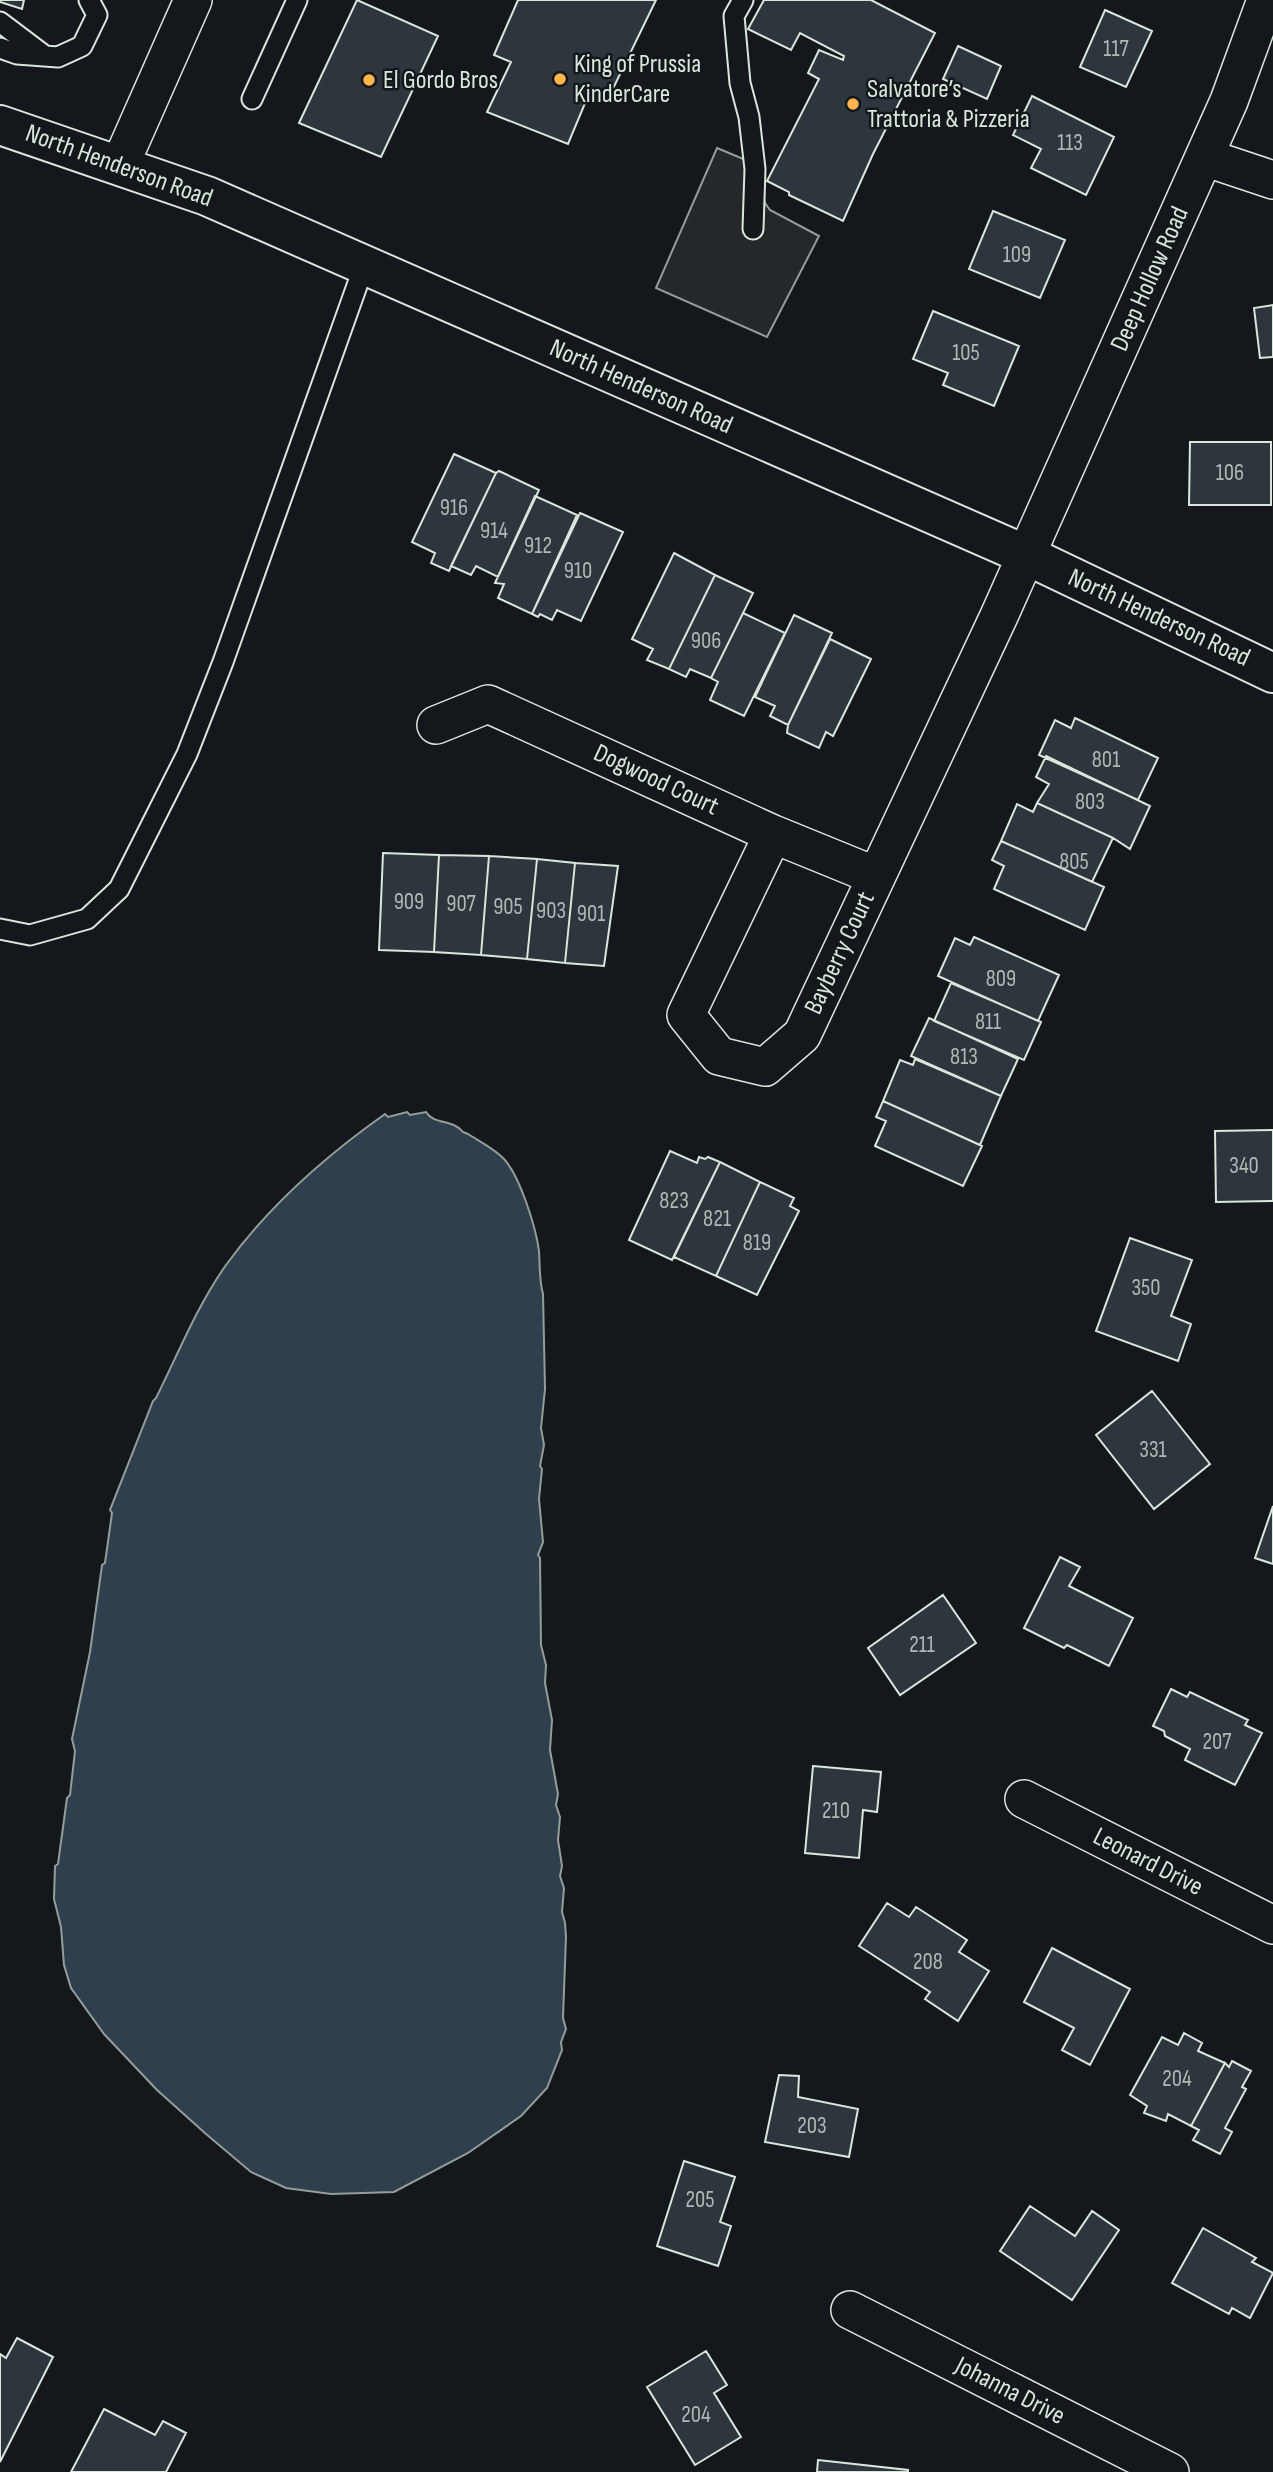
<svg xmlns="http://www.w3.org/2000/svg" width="1273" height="2472" font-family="'Sofia Sans Condensed',sans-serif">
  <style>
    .parking { fill: #24282b; stroke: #939e99; stroke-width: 2 }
    .water { fill: #2f3f4d; stroke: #939e99; stroke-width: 2 }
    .building { fill: #2c363c; stroke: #d8e6dc; stroke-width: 2 }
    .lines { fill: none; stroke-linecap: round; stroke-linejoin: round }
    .lane-casing { stroke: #d8e6dc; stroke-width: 23 }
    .street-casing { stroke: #d8e6dc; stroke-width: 40 }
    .secondary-casing { stroke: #d8e6dc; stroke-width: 42 }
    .lane { stroke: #14181c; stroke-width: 19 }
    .street { stroke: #14181c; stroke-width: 37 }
    .secondary { stroke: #14181c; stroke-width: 38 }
    .poi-dot { fill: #ffb74d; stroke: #14181c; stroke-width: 2.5 }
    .labels { text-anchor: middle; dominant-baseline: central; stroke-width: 5; stroke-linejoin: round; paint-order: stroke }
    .number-label { font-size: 23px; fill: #adbab4 }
    .poi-label { font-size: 26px; fill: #d8e6dc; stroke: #14181c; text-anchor: start }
    .street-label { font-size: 26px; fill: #d8e6dc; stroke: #14181c }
  </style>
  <rect width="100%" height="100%" fill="#14181c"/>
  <path class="parking" d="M717,148L765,168L763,195L765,203L770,210L819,236L767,337L656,288Z"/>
  <path class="water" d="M407,1112L410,1115L426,1112C434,1125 453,1119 463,1132L468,1134C479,1141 495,1149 504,1159C520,1176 536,1228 539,1251C540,1265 539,1280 543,1294L545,1389L541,1428L544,1445L540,1466L542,1469L539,1499L543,1542L538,1555L540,1558L541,1645L546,1665L545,1683L552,1720L550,1750L558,1794L556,1805L560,1817L558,1840L562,1866L560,1876L564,1888L562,1912L565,1923L566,1937L563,2018L566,2029L561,2042L562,2050L547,2088L521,2116L468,2153L394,2192L331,2194L286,2188L251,2172L206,2134L157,2090L104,2034L71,1988L64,1965L61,1927L54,1899L55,1866L58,1864L67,1798L70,1795L75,1751L72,1739L90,1652L102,1565L105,1563L112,1513L110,1510L153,1401L156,1398C178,1354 197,1306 226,1265C268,1207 327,1155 385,1114L388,1117Z"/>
  <path class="building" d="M0,0H24L22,9L0,2Z
    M357,0L438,36L381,157L299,123Z
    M518,0H656L606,103L588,96L568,144L487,112L511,62L494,55Z
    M764,0H871L935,33L873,154L843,221L789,195V192L767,181L819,79L808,73L819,50L843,60L844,56L800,33L791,50L748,29Z
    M1105,10L1152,31L1126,87L1080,67Z
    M958,46L1001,66L987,99L943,79Z
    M1032,96L1114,137L1086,195L1031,168L1041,149L1013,135Z
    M993,211L1065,240L1040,298L969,269Z
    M1273,305V357L1260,358L1254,308Z
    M933,311L1019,346L994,406L943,385L948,373L913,359Z
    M1190,442H1271V505H1189Z
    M454,454L496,473L449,571L431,563L435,553L412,542Z
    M499,471L539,490L498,577L476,566L471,575L451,566L496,473Z
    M535,496L577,515L532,614L498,598L504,584L495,583Z
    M580,513L623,532L581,621L557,610L552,620L540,614L538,617L532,614Z
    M674,553L715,575L669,669L647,660L653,649L632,639Z
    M715,575L753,593L711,678L690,669L686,677L669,669Z
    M743,613L785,633L744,716L710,700L718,682L711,678Z
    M794,615L832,633L788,725L770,716L775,706L755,697Z
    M830,639L871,659L833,736L826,732L819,748L787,733L788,725Z
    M1075,718L1158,758L1138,800L1039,755L1055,720L1071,728Z
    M1046,756L1150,806L1130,849L1113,838L1037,803L1049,784L1036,777Z
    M1037,803L1113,838L1092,882L1001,841L1017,804L1033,812Z
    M1001,841L1104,887L1085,930L994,889L1004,866L992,860Z
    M383,853L439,855L434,952L379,950Z
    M439,855L489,856L481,955L434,952Z
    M489,856L537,859L527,959L481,955Z
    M537,859L575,863L565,963L527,959Z
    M575,863L618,866L604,966L565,963Z
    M974,937L1059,975L1038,1021L938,976L955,938L970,945Z
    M951,983L1041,1022L1024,1060L934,1021Z
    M929,1018L1018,1059L1001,1096L911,1056Z
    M915,1059L1001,1096L980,1145L883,1101L900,1060L913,1065Z
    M883,1101L982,1146L963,1186L875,1146L886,1121L876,1117Z
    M1273,1130V1201L1216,1202L1215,1131Z
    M670,1151L697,1163L699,1157L705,1159L708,1157L720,1162L672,1260L629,1240Z
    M720,1162L760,1182L716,1276L674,1257Z
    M760,1182L794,1198L790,1206L799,1211L757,1295L716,1276Z
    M1130,1238L1192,1260L1171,1316L1191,1324L1178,1361L1096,1331Z
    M1152,1391L1210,1464L1154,1509L1096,1435Z
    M1273,1506V1564L1255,1558Z
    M1060,1557L1080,1567L1069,1586L1133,1618L1109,1666L1067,1645L1064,1648L1024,1628Z
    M943,1595L976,1643L900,1695L868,1648Z
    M1171,1689L1187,1697L1190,1692L1248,1720L1245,1725L1262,1733L1235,1785L1185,1760L1190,1749L1165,1736L1164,1731L1153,1726Z
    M813,1766L881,1772L877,1812L863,1810L859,1858L805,1853Z
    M887,1903L909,1917L916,1907L967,1940L959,1952L989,1971L958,2021L925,1999L930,1992L859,1946Z
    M1052,1948L1130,1989L1090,2065L1062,2050L1074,2028L1024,2002Z
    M1184,2033L1202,2043L1198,2051L1225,2063L1191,2126L1168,2114L1166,2121L1144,2113L1147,2106L1130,2095L1162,2037L1178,2045Z
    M1232,2061L1251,2071L1242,2087L1246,2089L1225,2128L1232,2132L1220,2154L1193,2140L1199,2130L1191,2126L1225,2063L1229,2067Z
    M779,2075L799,2076L798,2097L858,2109L849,2157L765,2142Z
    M684,2161L735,2177L720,2222L731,2226L718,2266L657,2246Z
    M1030,2206L1075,2236L1092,2211L1119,2230L1072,2300L1000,2251Z
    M1203,2228L1256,2258L1252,2262L1273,2273L1250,2318L1232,2308L1229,2314L1172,2283Z
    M17,2338L53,2357L0,2462V2354L6,2358Z
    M706,2351L727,2385L714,2393L741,2437L695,2465L647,2387Z
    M104,2409L155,2435L163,2421L186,2433L166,2472H71Z
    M818,2460L908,2470V2472H817Z"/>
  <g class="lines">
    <defs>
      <path id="lane" d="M743,0L734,16L740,83L749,117L755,169L753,229
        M0,22L45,56
        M0,48L17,54L58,57L82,46L97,15L89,0
        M252,99L297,0
        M0,929L30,935L87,919L119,889L187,754L223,662L364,266"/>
      <path id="street" d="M1204,157L1273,180
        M120,165L193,0
        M436,725L488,704L773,834L876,876
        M773,834L686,1015L719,1056L765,1067L802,1035L999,616L1229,101L1266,0
        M1024,1799L1273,1925
        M850,2310L1170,2472"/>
      <path id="secondary" d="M0,125L207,196L1026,555L1273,673"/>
    </defs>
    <use href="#lane" class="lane-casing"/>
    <use href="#street" class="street-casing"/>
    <use href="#secondary" class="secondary-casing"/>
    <use href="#lane" class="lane"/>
    <use href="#street" class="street"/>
    <use href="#secondary" class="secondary"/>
  </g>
  <g class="poi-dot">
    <circle cx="560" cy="79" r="7"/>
    <circle cx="369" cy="80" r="7"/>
    <circle cx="853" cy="104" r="7"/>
  </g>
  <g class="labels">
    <g class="number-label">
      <text x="1116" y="49">117</text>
      <text x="1070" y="143">113</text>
      <text x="1017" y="255">109</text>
      <text x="966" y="353">105</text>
      <text x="1230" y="473">106</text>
      <text x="454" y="508">916</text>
      <text x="494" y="531">914</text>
      <text x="538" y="546">912</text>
      <text x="578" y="571">910</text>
      <text x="706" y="641">906</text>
      <text x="1106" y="760">801</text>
      <text x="1090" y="802">803</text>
      <text x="1074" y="862">805</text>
      <text x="409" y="902">909</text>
      <text x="461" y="904">907</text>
      <text x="508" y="907">905</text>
      <text x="551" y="911">903</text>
      <text x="591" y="914">901</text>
      <text x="1001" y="979">809</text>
      <text x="988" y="1022">811</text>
      <text x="964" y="1057">813</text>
      <text x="1244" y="1166">340</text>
      <text x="674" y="1201">823</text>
      <text x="717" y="1219">821</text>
      <text x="757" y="1243">819</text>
      <text x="1146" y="1288">350</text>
      <text x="1153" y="1450">331</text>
      <text x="922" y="1645">211</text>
      <text x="1217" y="1742">207</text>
      <text x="836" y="1811">210</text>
      <text x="928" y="1962">208</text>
      <text x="1177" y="2079">204</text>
      <text x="812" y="2126">203</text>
      <text x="700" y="2200">205</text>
      <text x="696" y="2415">204</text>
    </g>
    <g class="poi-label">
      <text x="574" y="64">King of Prussia<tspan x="574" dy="30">KinderCare</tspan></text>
      <text x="383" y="80">El Gordo Bros</text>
      <text x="867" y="89">Salvatore’s<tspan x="867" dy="30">Trattoria &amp; Pizzeria</tspan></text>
    </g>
    <g class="street-label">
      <text transform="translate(119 166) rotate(20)">North Henderson Road</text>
      <text transform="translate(1150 279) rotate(-66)">Deep Hollow Road</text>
      <text transform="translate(641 387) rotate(24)">North Henderson Road</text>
      <text transform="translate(1159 618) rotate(25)">North Henderson Road</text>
      <text transform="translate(656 780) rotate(25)">Dogwood Court</text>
      <text transform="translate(840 953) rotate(-65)">Bayberry Court</text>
      <text transform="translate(1148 1862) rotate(27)">Leonard Drive</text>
      <text transform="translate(1010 2391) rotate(27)">Johanna Drive</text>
    </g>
  </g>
</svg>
